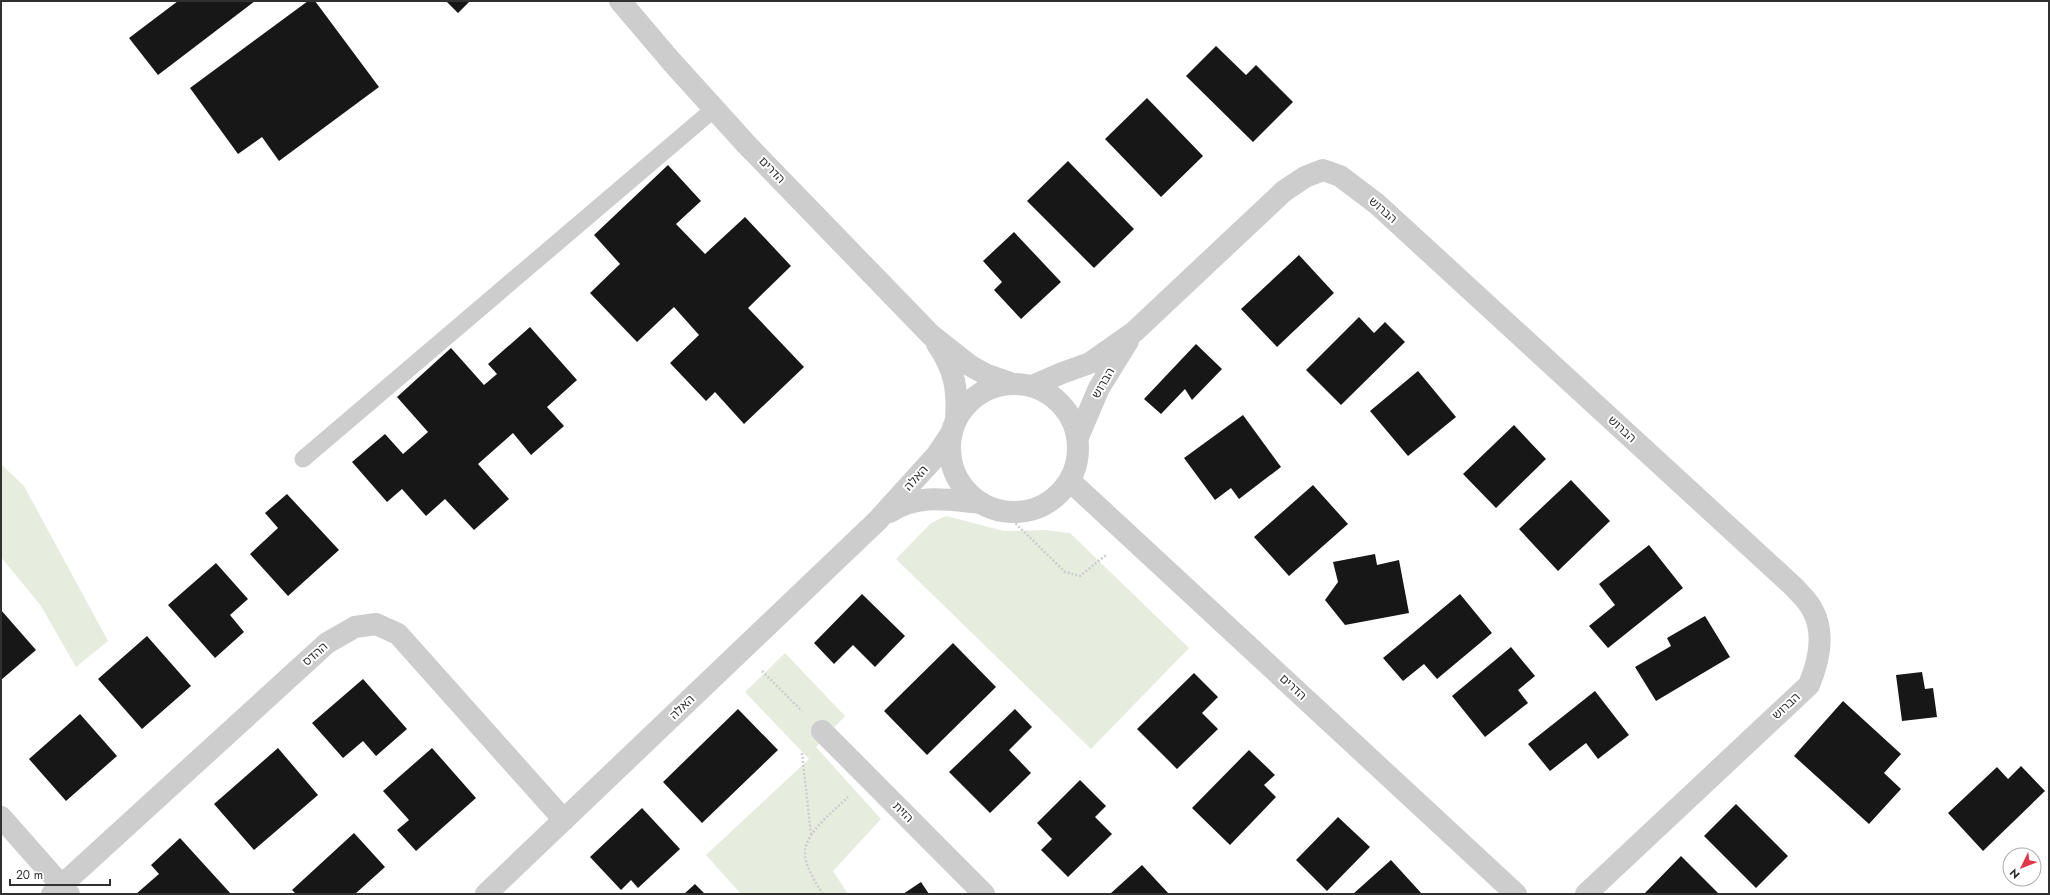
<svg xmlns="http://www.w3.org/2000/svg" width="2050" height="895" font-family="Jost,'Noto Sans Hebrew',sans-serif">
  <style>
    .green { fill: #e6eddf }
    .building { fill: #171717 }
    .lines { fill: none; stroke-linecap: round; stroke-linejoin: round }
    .path { stroke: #cdcdcd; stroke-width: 2.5; stroke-dasharray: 2 2; stroke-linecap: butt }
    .service { stroke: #cdcdcd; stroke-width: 17 }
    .minor { stroke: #cdcdcd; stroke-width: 22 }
    .tertiary { stroke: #cdcdcd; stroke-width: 22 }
    .labels { text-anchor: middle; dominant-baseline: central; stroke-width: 4; stroke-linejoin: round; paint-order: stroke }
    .street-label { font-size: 12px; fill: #303030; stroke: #fff }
  </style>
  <rect width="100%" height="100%" fill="#fff"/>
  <path class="green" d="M1,464L24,486L108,641L76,667L41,606L1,557Z
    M946,516L1004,531L1045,530L1070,533L1189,648L1091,749L896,559L931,523Z
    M785,653L845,716L816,747L881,819L833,871L848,894H741L706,855L809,759L745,692Z"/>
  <path class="building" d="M178,1H255L158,75L129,38Z
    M308,1H315L379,87L279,161L262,137L238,154L190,88Z
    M446,1H470L458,13Z
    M1216,46L1246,75L1256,65L1293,102L1253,142L1186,76Z
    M1147,98L1203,156L1161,197L1105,139Z
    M1068,161L1134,229L1094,268L1027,201Z
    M668,165L701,201L676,224L705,254L745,217L791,266L748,308L804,367L744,424L715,392L706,401L670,363L699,335L674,307L637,342L590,293L620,264L594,235Z
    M1014,232L1061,282L1021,319L994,290L1002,282L983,261Z
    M1299,255L1334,293L1277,347L1241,309Z
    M1359,317L1374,333L1385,322L1405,342L1341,405L1306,370Z
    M530,327L577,380L547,407L564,426L531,455L513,433L478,464L509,499L474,530L445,499L426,516L402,489L387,502L352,462L385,434L403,454L428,432L397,397L451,348L484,385L497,374L488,364Z
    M1196,344L1222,369L1192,400L1185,389L1161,414L1144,399Z
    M1418,371L1456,417L1408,456L1370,411Z
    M1243,415L1281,467L1239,499L1231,488L1215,500L1184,458Z
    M1514,425L1546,459L1496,508L1463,474Z
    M1571,480L1610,521L1558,571L1519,529Z
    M1313,485L1348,524L1289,576L1254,537Z
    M287,494L339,550L288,596L250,554L278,528L265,513Z
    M1649,545L1683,588L1608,648L1589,626L1615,605L1599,584Z
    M1375,554L1377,565L1399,560L1409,613L1345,625L1325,600L1338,582L1333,562Z
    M216,563L248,599L230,615L244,632L215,658L168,605Z
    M862,594L905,636L875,667L853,645L834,664L814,643Z
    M1460,594L1492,633L1437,679L1424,664L1403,681L1383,658Z
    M1,610L36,650L1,680Z
    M1705,616L1730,657L1656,701L1635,667L1671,646L1667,638Z
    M147,636L191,686L142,729L98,679Z
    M953,643L996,687L927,755L884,711Z
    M1511,647L1535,676L1518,690L1528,703L1485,737L1452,696Z
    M1922,672L1925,689L1933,688L1937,717L1902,721L1896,675Z
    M1194,673L1218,697L1202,713L1218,729L1177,769L1137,729Z
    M363,679L407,729L376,756L363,741L343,758L312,723Z
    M1595,691L1629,735L1598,759L1586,743L1550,771L1528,744Z
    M1843,701L1901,754L1884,773L1901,789L1869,824L1794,756Z
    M738,709L778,750L702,823L663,782Z
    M1015,709L1032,727L1009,750L1031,773L990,813L949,772Z
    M80,714L117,756L66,801L29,759Z
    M278,748L318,795L254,850L214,804Z
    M432,748L476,798L416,851L397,830L409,820L383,791Z
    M1249,750L1275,775L1264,785L1276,797L1230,845L1192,808Z
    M2021,766L2045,791L1983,851L1948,813L1997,767L2008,779Z
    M1080,780L1106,806L1095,817L1112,834L1068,877L1041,850L1052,839L1037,823Z
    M1736,804L1788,856L1756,888L1704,836Z
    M642,808L680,849L638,888L631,880L621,890L590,857Z
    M1338,817L1370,847L1327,891L1296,860Z
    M354,833L385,867L355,894H296L292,890Z
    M180,838L231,894H136L159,874L151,865Z
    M1681,856L1719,894H1647L1645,893Z
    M1391,860L1422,894H1353Z
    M1142,865L1169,894H1110Z
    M921,882L929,894H903Z
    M695,884L705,894H684Z"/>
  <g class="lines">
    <path class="path" d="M1007,515L1065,572L1080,576L1106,555
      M762,671L802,711
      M802,753L811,834
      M823,894C816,884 804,864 805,852C805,833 835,810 848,797"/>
    <path class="service" d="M303,459L714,109"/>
    <path class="minor" d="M1032,386L1062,373L1090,363L1134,332L1284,191L1305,177L1323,170L1340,176L1377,204L1794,587C1800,594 1808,601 1812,609C1826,633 1819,661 1809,685L1586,894
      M1078,437L1099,388L1128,341
      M1070,481L1516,894
      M890,512C918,493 949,500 981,503
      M822,731L984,894
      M1,817L69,894
      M52,894L327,643L355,627L376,624L398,634L564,820
      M486,894L877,521L936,456L952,432"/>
    <path class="tertiary" d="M620,1L671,61L747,145L931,335L969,365L987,375L1010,383
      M937,344C955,370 958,390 956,420
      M950 448a64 64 0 1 1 128 0a64 64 0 1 1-128 0Z"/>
  </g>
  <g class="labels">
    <g class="street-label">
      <text transform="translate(772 170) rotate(46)">הדרים</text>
      <text transform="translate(1383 210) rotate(41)">הברוש</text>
      <text transform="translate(1103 383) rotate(-60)">הברוש</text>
      <text transform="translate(1622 429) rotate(42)">הברוש</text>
      <text transform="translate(916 478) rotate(-48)">האלה</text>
      <text transform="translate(315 654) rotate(-41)">ההדס</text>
      <text transform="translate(1293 687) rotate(43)">הדרים</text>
      <text transform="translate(1786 706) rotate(-43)">הברוש</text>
      <text transform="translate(682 707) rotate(-44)">האלה</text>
      <text transform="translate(903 812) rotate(45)">הזית</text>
    </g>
  </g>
  <rect width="2050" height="895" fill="none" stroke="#303030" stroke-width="4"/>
  <g transform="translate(2022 867) rotate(227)"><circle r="19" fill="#ffffff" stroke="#acacac"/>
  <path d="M0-3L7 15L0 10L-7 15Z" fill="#e23746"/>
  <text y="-6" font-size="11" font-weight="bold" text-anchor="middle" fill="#303030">N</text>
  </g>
  <path d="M10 879v6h100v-6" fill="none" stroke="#303030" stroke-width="2"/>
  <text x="16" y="879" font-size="12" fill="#303030" stroke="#ffffff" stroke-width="3" paint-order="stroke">20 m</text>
</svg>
